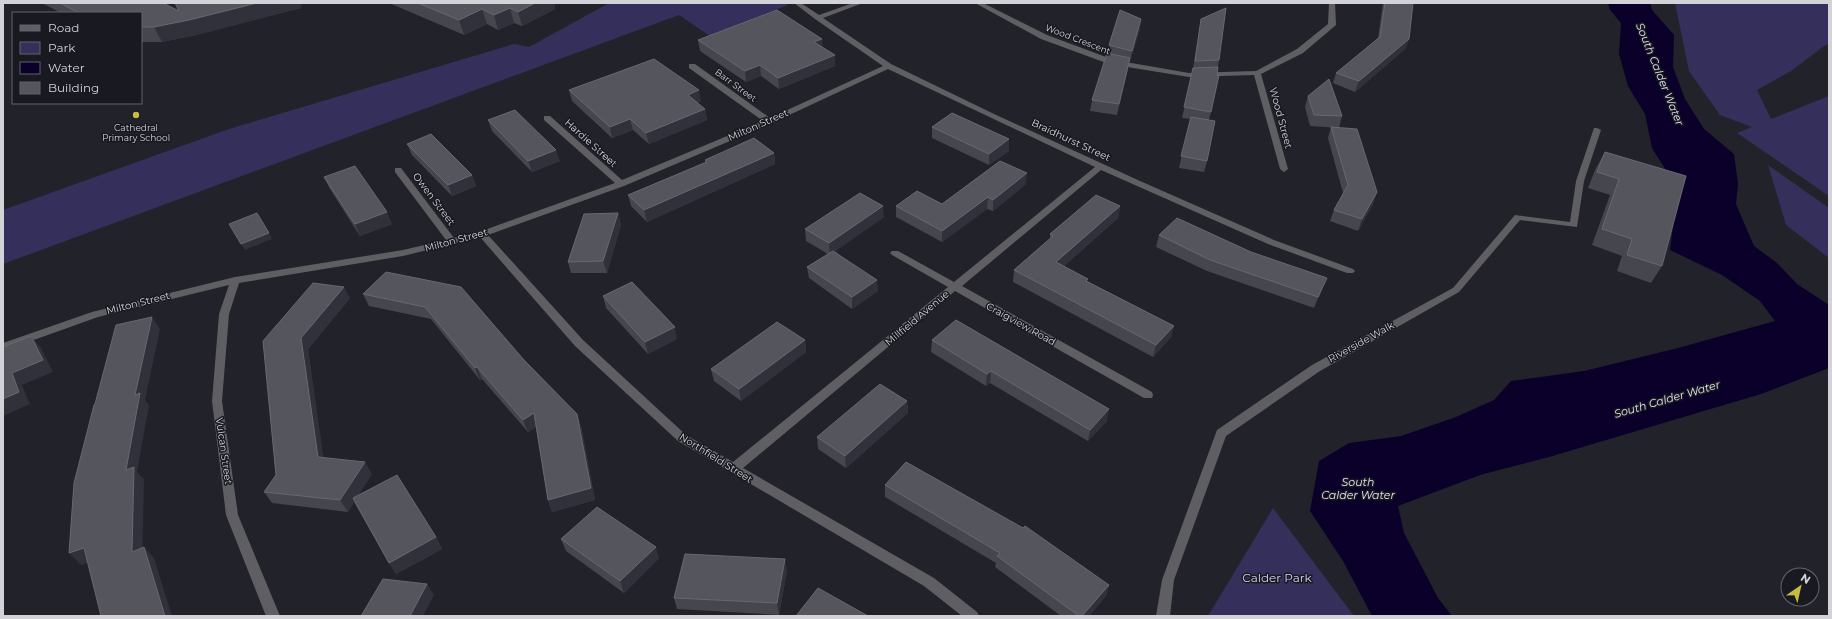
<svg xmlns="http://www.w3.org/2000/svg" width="1832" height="619" font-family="Montserrat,sans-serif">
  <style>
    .green { fill: #34305b }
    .water { fill: #0a002a }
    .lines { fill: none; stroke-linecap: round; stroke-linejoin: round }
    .street { fill: #5f5f63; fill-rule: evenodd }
    .wall { fill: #46464f }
    .shaded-wall { fill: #31313b }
    .building { fill: #55555e; stroke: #686871 }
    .poi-dot { fill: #c5bc3d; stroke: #191921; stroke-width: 1.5 }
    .labels { text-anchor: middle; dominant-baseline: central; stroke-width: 3; stroke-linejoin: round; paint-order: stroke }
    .far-street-label { font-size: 9px; fill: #d2d2d8; stroke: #191921 }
    .far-poi-label { font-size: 9px; fill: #d2d2d8; stroke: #191921 }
    .street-label { font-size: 10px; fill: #d2d2d8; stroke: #191921 }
    .water-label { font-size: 11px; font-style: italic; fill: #e2e2f2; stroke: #191921 }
    .near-park-label { font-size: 12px; fill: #d3d3f4; stroke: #191921 }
  </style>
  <rect width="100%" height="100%" fill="#22222b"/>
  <path class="green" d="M609,3H785L788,5L710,36L679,15L3,264V210L229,129L514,44L529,47Z
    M1675,3H1829V44L1824,46L1791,71L1757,90L1771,119L1829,96V196L1737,133L1752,127L1720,115L1689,71Z
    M1768,165L1829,208V258L1786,225Z
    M1273,508L1354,616H1208Z"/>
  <path class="water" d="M1608,3H1650L1652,10L1674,35L1673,67L1685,99L1704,129L1734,154L1738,184L1736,204L1754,246L1777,263L1797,284L1829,305V368L1761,394L1549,457L1480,475L1398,506L1404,533L1438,598L1452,616H1372L1343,561L1310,511L1319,461L1349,443L1401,436L1456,417L1494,400L1511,381L1584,371L1678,348L1775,321L1760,301L1722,275L1670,250L1675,212L1681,194L1652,148L1645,114L1628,86L1619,54L1621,23L1610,10Z"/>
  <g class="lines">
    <path class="street" d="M794,3H801L819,15L853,3H863L823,18L891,64L992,113L1140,181L1274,240L1353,269L1355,271L1353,273H1347L1268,244L1101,170L962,286L1152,392L1153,395L1152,398H1144L955,291L743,468L934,578L977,612L979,616H962L924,586L678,441L575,346L480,237L403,256L239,283L229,314L222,401L238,515L280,616H266L226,515L212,401L219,314L229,285L98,317L3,351V343L92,312L235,277L403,250L446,240L395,172V168H401L454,238L479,232L615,183L544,120V116H550L622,180L763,121L689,68V64H695L770,118L883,66L815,19ZM888,69L1095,167L954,282L898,251H892L890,253L892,255L948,287L733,462L686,435L583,340L488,235L624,186L772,123Z
      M975,3H983L1047,35L1114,60L1189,73L1256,71L1297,49L1328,24L1329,3H1335L1336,25L1303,53L1261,74L1288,169L1284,172L1280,169L1254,75L1189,77L1109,64L1041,39Z
      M1594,128H1597L1601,130L1584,181L1577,227L1520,220L1459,292L1320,371L1226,436L1174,580L1170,616H1156L1162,580L1217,430L1312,365L1453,288L1515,215L1570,222L1576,181Z"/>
  </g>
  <path class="wall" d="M42,3H163L179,11L300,5L301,8L196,35L162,42H141V13H61Z
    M389,3H554L555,9L522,26L514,23L498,30L487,24L464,35Z
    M1383,3H1413L1409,39L1405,49L1355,92L1333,83L1336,73L1378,38Z
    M1201,19L1219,60L1218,67L1217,75H1219L1209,120L1207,161L1204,172L1179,168L1190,119L1182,118L1193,68Z
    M1140,29L1130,61H1129L1128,69L1117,115L1090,111L1092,100L1108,54L1109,45Z
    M698,40L823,48L835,66L779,89L761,76L746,82L700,51Z
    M569,90L701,101L697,103L705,109L707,120L649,144L633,130L612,138L572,101Z
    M1308,96L1342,116L1339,128L1310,126L1305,107Z
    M488,120L560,161L532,172L492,131Z
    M932,127L1009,151L989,165L932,138Z
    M1331,127L1377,192L1373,204L1358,231L1330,221L1334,210L1343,193L1328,138Z
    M407,144L472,175L476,186L452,196L412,155Z
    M1605,152L1686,176L1662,266L1651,283L1617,271L1622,256L1592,245L1610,195L1588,188L1596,168Z
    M774,153L775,164L647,222L631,206L628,195L705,162V160Z
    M324,177L392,224L360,236L330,189Z
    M1026,184L993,211L987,209L942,242L896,217V206L942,204Z
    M1120,206L1118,218L1064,266L1088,282L1174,326L1171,337L1153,357L1013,282L1014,270L1050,239V234Z
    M618,213L621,225L607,273H571L568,262Z
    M884,217L835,251L878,291L852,309L809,278L807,267L828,254L806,241L805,229Z
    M1159,235L1322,290L1314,308L1207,271L1156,247Z
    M386,272L581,426L595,500L552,512L548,500L536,427L528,432L482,379L480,380L431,319L369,306L363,294Z
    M603,296L677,339L648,354L606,308Z
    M350,298L308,349L323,458L372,474L358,495L436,537L442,549L396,574L389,563L354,502L348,512L272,503L264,492L276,475L263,341Z
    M805,340L806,352L741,401L714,381L711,369Z
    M932,340L1107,421L1088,441L990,383L986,386L931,352Z
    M907,401L908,413L846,468L818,449L817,437Z
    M885,485L1109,585L1106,596L1089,616H1061L995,567L996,563L885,497Z
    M561,539L659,558L624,593L566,551Z
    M787,571L779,615L677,609L674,598Z"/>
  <path class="shaded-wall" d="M257,3H309L300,5L301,8L196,35L162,42L154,27Z
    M535,3H554L555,9L522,26L518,12Z
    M510,8L514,23L498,30L494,15Z
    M482,9L487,24L464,35L459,20Z
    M1141,19L1140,29L1130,61L1132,51Z
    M822,39L823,50L814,42Z
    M1409,39L1405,49L1355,92L1359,81Z
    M835,55V66L779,89L778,78Z
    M1130,58L1128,69L1117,115L1119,104Z
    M760,65L761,76L746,82L745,71Z
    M699,90L701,101L690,106L688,95Z
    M705,109L707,120L649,144L646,133Z
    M630,119L633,130L612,138L610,127Z
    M1009,139V151L989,165V154Z
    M556,150L560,161L532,172L528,161Z
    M774,153L775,164L647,222L644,210Z
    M1027,173L1026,184L993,211V200Z
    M472,175L476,186L452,196L448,185Z
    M1377,192L1373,204L1358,231L1362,219Z
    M988,197L987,209L942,242V231Z
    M883,206L884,217L830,255L829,243Z
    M1120,206L1118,218L1055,274L1056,262Z
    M387,212L392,224L360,236L355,224Z
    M618,213L621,225L607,273L603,261Z
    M269,233L272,239L245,250L241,244Z
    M1327,278L1322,290L1314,308L1318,297Z
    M877,280L878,291L852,309V297Z
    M344,287L350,298L308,349L325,469L318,457L301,338Z
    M152,317L160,329L145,400L149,405L137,472L144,479L142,564L132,552L126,470L135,395Z
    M1174,326L1171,337L1153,357L1156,345Z
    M675,327L677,339L648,354L645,342Z
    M31,336L41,348L53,372L22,385L30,404L3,416V399L12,373Z
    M805,340L806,352L741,401L739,389Z
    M477,367L482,379L480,380L475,368Z
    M991,371L990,383L986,386L987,374Z
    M907,401L908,413L846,468L845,456Z
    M1109,409L1107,421L1088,441L1090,430Z
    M534,413L539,425L528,432L523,420Z
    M577,414L581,426L595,500L552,512L548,500Z
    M365,462L372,474L348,512L340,500Z
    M436,537L442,549L396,574L389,563Z
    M144,547L154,558L172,616H165Z
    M656,547L659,558L624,593L620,581Z
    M84,548L96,560L81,565L69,553Z
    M785,559L787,571L779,615L777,603Z
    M427,584L434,595L423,616H410Z
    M1109,585L1106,596L1089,616H1082Z"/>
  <path class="building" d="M60,3H163L179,11L175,3H257L189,20L154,27H141V13H79Z
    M418,3H535L518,12L510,8L494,15L482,9L459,20Z
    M1385,3H1413L1409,39L1359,81L1336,73L1380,37Z
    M1226,8L1219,60L1195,61L1201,19Z
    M777,10L822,39L814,42L835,55L778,78L760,65L745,71L698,40Z
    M1120,10L1141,19L1132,51L1109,45Z
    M1107,53L1130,58L1119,104L1092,100Z
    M654,59L699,90L688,95L705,109L646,133L630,119L610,127L569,90Z
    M1218,67L1217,75H1219L1211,112L1184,107L1193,68Z
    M1329,79L1342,116L1314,115L1308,96Z
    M515,110L556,150L528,161L488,120Z
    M952,113L1009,139L989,154L932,127Z
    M1191,117L1215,121L1207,161L1181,156Z
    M1331,127L1357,129L1377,192L1362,219L1334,210L1348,185Z
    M431,134L472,175L448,185L407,144Z
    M754,138L774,153L644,210L628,195L707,162L705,160Z
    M1605,152L1686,176L1662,266L1627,255L1632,239L1602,229L1619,179L1597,172Z
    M1000,161L1027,173L993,200L988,197L942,231L896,206L917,191L942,204Z
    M355,166L387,212L355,224L324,177Z
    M860,193L883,206L829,243L805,229Z
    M1096,195L1120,206L1056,262L1088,279L1086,281L1174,326L1156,345L1014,270L1053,236L1050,234Z
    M257,213L269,233L241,244L229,224Z
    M618,213L603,261L568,262L584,214Z
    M1177,218L1251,252L1327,278L1318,297L1210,260L1159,235Z
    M833,251L877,280L852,297L807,267Z
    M386,272L461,287L524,360L577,414L591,488L548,500L534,413L523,420L477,367L475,368L425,307L363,294Z
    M632,282L675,327L645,342L603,296Z
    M313,283L344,287L301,338L318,457L365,462L340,500L264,492L276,475L263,341Z
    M152,317L135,395L140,393L126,470L134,467L132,552L144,547L165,616H101L84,548L69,553L74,483L94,405L95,404L116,325Z
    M956,320L1109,409L1090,430L991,371L987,374L932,340Z
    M777,322L805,340L739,389L711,369Z
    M31,336L43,360L12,373L19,392L3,399V347Z
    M880,384L907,401L845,456L817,437Z
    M906,462L1023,528L1025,526L1109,585L1082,616H1079L997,556L1000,553L885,485Z
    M397,475L436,537L389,563L353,498Z
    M597,507L656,547L620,581L561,539Z
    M685,554L785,559L777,603L674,598Z
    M383,579L427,584L410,616H361Z
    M818,588L868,616H796Z"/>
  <circle class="poi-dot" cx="136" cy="115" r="4"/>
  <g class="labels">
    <g class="far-street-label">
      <text transform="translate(1078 39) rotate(21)">Wood Crescent</text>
      <text transform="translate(736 85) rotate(36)">Barr Street</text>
    </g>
    <g class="far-poi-label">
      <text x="136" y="127">Cathedral<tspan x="136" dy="10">Primary School</tspan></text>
    </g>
    <g class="street-label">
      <text transform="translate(1281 118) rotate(75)">Wood Street</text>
      <text transform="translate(758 125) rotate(-24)">Milton Street</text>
      <text transform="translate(1071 140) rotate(25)">Braidhurst Street</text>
      <text transform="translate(591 143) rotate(42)">Hardie Street</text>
      <text transform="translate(434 199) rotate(53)">Owen Street</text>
      <text transform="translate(456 240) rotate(-15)">Milton Street</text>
      <text transform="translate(138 303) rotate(-14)">Milton Street</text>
      <text transform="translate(917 318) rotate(-40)">Millfield Avenue</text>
      <text transform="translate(1021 324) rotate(29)">Craigview Road</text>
      <text transform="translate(1361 342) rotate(-29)">Riverside Walk</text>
      <text transform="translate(224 451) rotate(82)">Vulcan Street</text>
      <text transform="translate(716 458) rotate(32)">Northfield Street</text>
    </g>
    <g class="water-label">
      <text transform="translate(1660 74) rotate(68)">South Calder Water</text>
      <text transform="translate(1667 399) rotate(-16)">South Calder Water</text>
      <text x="1358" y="482">South<tspan x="1358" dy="13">Calder Water</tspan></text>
    </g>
    <g class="near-park-label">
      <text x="1277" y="577">Calder Park</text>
    </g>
  </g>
  <rect width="1832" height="619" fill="none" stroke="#d2d2d8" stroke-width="8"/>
  <rect x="12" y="12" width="130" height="92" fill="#191921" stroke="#63636a"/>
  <rect x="20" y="25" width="20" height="6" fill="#5f5f63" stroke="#63636a"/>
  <text x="48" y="32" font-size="12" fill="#d2d2d8">Road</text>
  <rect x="20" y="42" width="20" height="12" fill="#34305b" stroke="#63636a"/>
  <text x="48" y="52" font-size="12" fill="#d2d2d8">Park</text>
  <rect x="20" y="62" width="20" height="12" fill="#0a002a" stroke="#63636a"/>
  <text x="48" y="72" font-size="12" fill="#d2d2d8">Water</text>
  <rect x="20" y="82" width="20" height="12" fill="#55555e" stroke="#63636a"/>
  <text x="48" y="92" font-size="12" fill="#d2d2d8">Building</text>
  <g transform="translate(1800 587) rotate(34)"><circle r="19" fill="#191921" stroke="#63636a"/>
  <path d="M0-3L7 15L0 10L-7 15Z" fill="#c5bc3d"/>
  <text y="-6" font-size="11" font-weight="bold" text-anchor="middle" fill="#d2d2d8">N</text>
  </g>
</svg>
